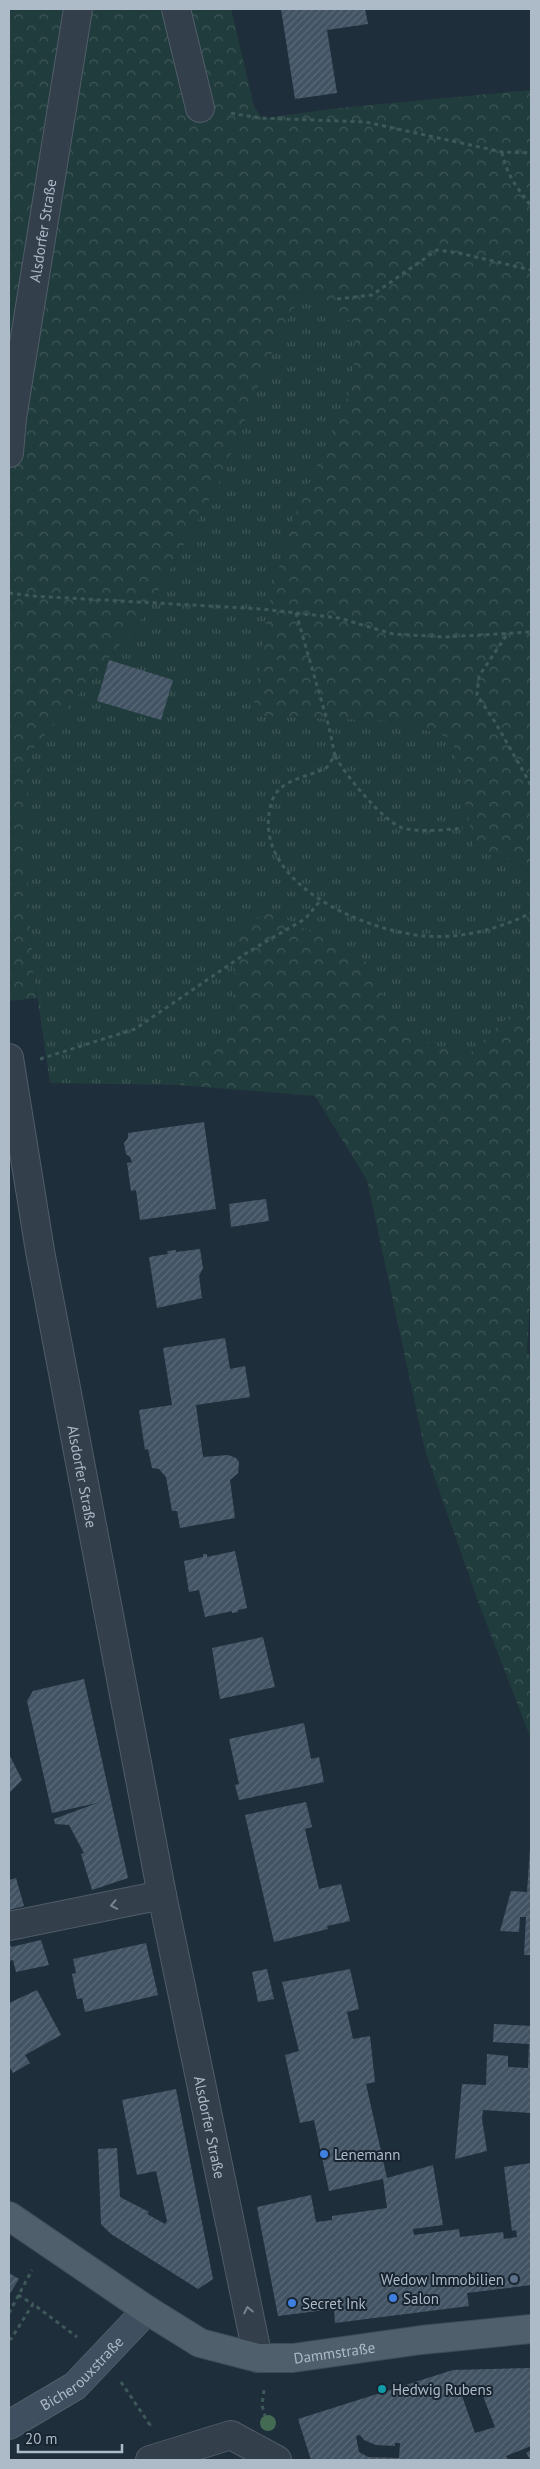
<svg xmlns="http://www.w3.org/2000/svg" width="540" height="2469" font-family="'PT Sans',sans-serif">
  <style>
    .forest { fill: url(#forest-crowns) }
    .park { fill: url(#park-tufts) }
    .building { fill: url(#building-hatch); fill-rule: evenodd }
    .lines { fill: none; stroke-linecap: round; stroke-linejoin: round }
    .street-casing { stroke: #505d69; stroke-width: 30 }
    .secondary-casing { stroke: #505d69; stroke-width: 30 }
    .primary-casing { stroke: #3f4b58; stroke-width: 30 }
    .path { stroke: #3e5959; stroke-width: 3; stroke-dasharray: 4 4; stroke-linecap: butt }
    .street { stroke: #333f4b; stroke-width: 28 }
    .secondary { stroke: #404f5f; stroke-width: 28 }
    .primary { stroke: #505f6c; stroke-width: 28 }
    .tree { fill: #446a54 }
    .oneway { stroke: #768390 }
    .shop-dot { fill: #3f7fe0; stroke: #182430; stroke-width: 2 }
    .service-dot { fill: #5c6f8a; stroke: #182430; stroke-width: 2 }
    .culture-dot { fill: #0f9aa8; stroke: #182430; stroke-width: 2 }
    .labels { text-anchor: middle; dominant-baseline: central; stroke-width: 4; stroke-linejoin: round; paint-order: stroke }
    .street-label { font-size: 15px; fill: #adbac8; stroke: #182430 }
    .poi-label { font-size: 15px; fill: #adbac8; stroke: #182430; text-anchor: start }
  </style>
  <defs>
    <pattern id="forest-crowns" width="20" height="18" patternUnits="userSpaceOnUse" patternTransform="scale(1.25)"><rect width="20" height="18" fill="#213c3c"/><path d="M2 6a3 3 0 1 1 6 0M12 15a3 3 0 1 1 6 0" fill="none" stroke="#3f5657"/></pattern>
    <pattern id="park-tufts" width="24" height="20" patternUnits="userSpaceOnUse" patternTransform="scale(1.25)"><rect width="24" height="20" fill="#213c3c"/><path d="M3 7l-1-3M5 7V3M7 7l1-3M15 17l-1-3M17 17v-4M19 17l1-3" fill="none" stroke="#3f5657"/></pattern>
    <pattern id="building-hatch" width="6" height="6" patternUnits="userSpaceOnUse" patternTransform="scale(1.25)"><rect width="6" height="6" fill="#425363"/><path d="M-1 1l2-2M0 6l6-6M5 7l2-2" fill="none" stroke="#5b6a78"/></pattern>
  </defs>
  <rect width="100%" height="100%" fill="#1f2e3b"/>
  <path class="forest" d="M9,9H231L254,106L260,116L265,118L339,108L531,90V875L519,863L474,847L452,739L400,721L252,716L270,597L295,515L275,346L221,479L144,616L32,751L25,831L33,967L37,998L9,1001Z
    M271,911L365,960L403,1031L466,1056L531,995V1282L527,1353L531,1357V1411L527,1474L531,1475V1739L479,1604L425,1450L367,1180L315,1096L179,1085L233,1023L236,931Z"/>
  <path class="park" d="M303,289L356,325L352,387L295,515L270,597L252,716L400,721L452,739L474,847L519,863L531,876V995L466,1057L402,1032L365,960L271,911L236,931L233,1023L179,1085L50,1083L33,967L25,831L32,751L144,616L221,479L275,346Z
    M531,1411V1475L527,1474Z"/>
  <path class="building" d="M281,9H365L368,24L327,30L337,93L295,99Z
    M109,660L173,680L161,720L97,701Z
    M204,1122L216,1209L140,1220L136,1190L131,1191L127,1163L132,1162L130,1157L126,1154L124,1143L128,1138V1133Z
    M266,1199L269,1221L231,1227L229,1204Z
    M200,1249L203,1268L199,1276L202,1298L157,1308L149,1257L168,1254L167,1251L176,1250V1252Z
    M225,1338L230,1369L245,1366L250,1397L196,1405L203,1457L228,1455L236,1458L239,1462L238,1473L230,1480L235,1518L180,1528L177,1511H172L166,1477L159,1469L152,1468L148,1449L145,1450L139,1410L172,1405L163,1348Z
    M235,1551L247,1608L238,1610V1612L232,1613V1611L205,1617L199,1590L189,1592L184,1561L203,1557V1554H207V1557Z
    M263,1637L275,1687L220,1699L212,1648Z
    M84,1679L128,1878L92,1890L81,1854L84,1853L69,1825L55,1824L54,1819L97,1803L52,1813L27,1701L33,1691Z
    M304,1723L311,1759L319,1757L324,1782L239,1800L235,1785L239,1784L229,1739Z
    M9,1754L22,1780L9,1793Z
    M306,1802L312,1827L305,1829L319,1889L341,1884L350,1921L327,1926L328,1929L274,1942L245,1815Z
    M530,1848H531V1955H524L526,1917H520L519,1932L500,1931L511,1891L527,1892Z
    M16,1878L24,1906L9,1910V1880Z
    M9,1939L11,1947L41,1940L49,1965L16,1972L13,1960L9,1961Z
    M146,1943L158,1995L85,2012L82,1998L77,1999L72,1974L76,1973L73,1959Z
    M267,1969L274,1999L258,2002L252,1972Z
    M350,1969L359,2009L347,2012L353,2039L370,2036L375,2082L366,2084L387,2178L433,2165L443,2225L413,2229L414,2235L459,2229L460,2237L503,2232L504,2239L517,2237L516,2230L512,2231L504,2167L531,2163V2285L467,2293L469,2306L335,2323L334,2309L278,2316L257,2207L311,2195L316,2222L332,2220V2216L387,2208L383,2179L329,2191L314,2120L300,2123L285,2055L299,2051L282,1982Z
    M37,1990L61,2035L25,2055L30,2063L13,2073L9,2066V2003Z
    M494,2024L531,2026V2113L483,2110L482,2119L487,2151L455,2159L462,2084L486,2085L487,2054L508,2056V2067L528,2068L529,2044L493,2042Z
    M176,2089L213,2279L198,2289L111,2234L101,2224L98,2149L117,2148L120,2197L149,2212L147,2214L165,2224L167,2221L156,2171L137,2175L122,2100Z
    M9,2273L19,2279L9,2295Z
    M531,2368V2446L506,2456L508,2460H311L298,2419L453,2370ZM481,2391L495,2427L475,2433L462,2396ZM360,2435L364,2440L376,2445L395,2446V2443H400L399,2458L368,2457L359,2452L356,2436Z
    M531,2450V2458L530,2459L526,2453Z"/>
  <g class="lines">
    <defs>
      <g id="street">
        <path d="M176,9L200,108"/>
        <path id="s1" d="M9,453L12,418L78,9"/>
        <path id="s2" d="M9,1058L40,1251L162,1895L258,2358"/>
        <path d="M9,1926L162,1895"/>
        <path d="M150,2460L231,2435L277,2460"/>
      </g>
      <g id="secondary">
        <path id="s3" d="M9,2425L75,2386L147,2310"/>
      </g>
      <g id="primary">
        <path id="s4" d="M9,2216L147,2310L200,2343L258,2358H293L421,2340L531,2329"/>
      </g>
    </defs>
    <use href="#street" class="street-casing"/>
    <use href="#secondary" class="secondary-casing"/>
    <use href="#primary" class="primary-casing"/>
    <path class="path" d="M231,113L259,118L366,122L502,152L531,153
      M502,152C506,174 518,189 531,206
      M337,299L372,295L437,250L459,253L531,270
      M9,593L32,596L262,609L339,618L393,634L446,637L531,632
      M296,613L329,727L335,756C332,759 329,765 326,768C309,777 279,779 272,801C246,880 362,931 425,936C461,939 499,929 531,913
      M506,636L479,676L477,695L495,722L531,785
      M335,756C344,773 386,826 406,829C424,832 445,830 463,828
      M40,1059L135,1029L248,952L305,919L320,901
      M18,2295L33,2304
      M9,2313L32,2270
      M9,2338L11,2339L33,2304L77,2337
      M121,2382L150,2425L148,2426
      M264,2390L262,2405L265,2416"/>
    <use href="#street" class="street"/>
    <use href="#secondary" class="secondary"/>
    <use href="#primary" class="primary"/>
  </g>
  <circle class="tree" cx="268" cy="2423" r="8"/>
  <defs><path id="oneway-chevron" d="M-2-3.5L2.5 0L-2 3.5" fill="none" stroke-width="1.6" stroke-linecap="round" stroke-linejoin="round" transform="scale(1.25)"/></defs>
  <g class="oneway">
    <use href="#oneway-chevron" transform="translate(114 1905) rotate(169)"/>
    <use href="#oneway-chevron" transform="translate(248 2310) rotate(-102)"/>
  </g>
  <g class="shop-dot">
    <circle cx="324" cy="2154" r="5"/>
    <circle cx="393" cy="2298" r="5"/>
    <circle cx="292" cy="2303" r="5"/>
  </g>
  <circle class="service-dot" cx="514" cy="2279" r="5"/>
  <circle class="culture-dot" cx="382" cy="2389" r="5"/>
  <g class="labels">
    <g class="street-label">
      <text stroke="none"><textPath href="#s1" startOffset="225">Alsdorfer Straße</textPath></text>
      <text stroke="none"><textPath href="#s2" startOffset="425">Alsdorfer Straße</textPath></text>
      <text stroke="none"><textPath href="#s2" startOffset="1088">Alsdorfer Straße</textPath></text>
      <text stroke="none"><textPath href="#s4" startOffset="366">Dammstraße</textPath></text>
      <text stroke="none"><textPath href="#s3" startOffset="90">Bicherouxstraße</textPath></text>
    </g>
    <g class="poi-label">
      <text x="334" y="2154">Lenemann</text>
      <text x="504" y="2279" text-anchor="end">Wedow Immobilien</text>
      <text x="403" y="2298">Salon</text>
      <text x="302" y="2303">Secret Ink</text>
      <text x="392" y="2389">Hedwig Rubens</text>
    </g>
  </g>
  <rect width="540" height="2469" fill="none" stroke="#adbac8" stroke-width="20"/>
  <path d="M18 2444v8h104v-8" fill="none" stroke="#adbac8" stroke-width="2.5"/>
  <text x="25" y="2444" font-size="15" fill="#adbac8" stroke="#182430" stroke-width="4" paint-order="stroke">20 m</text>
</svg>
